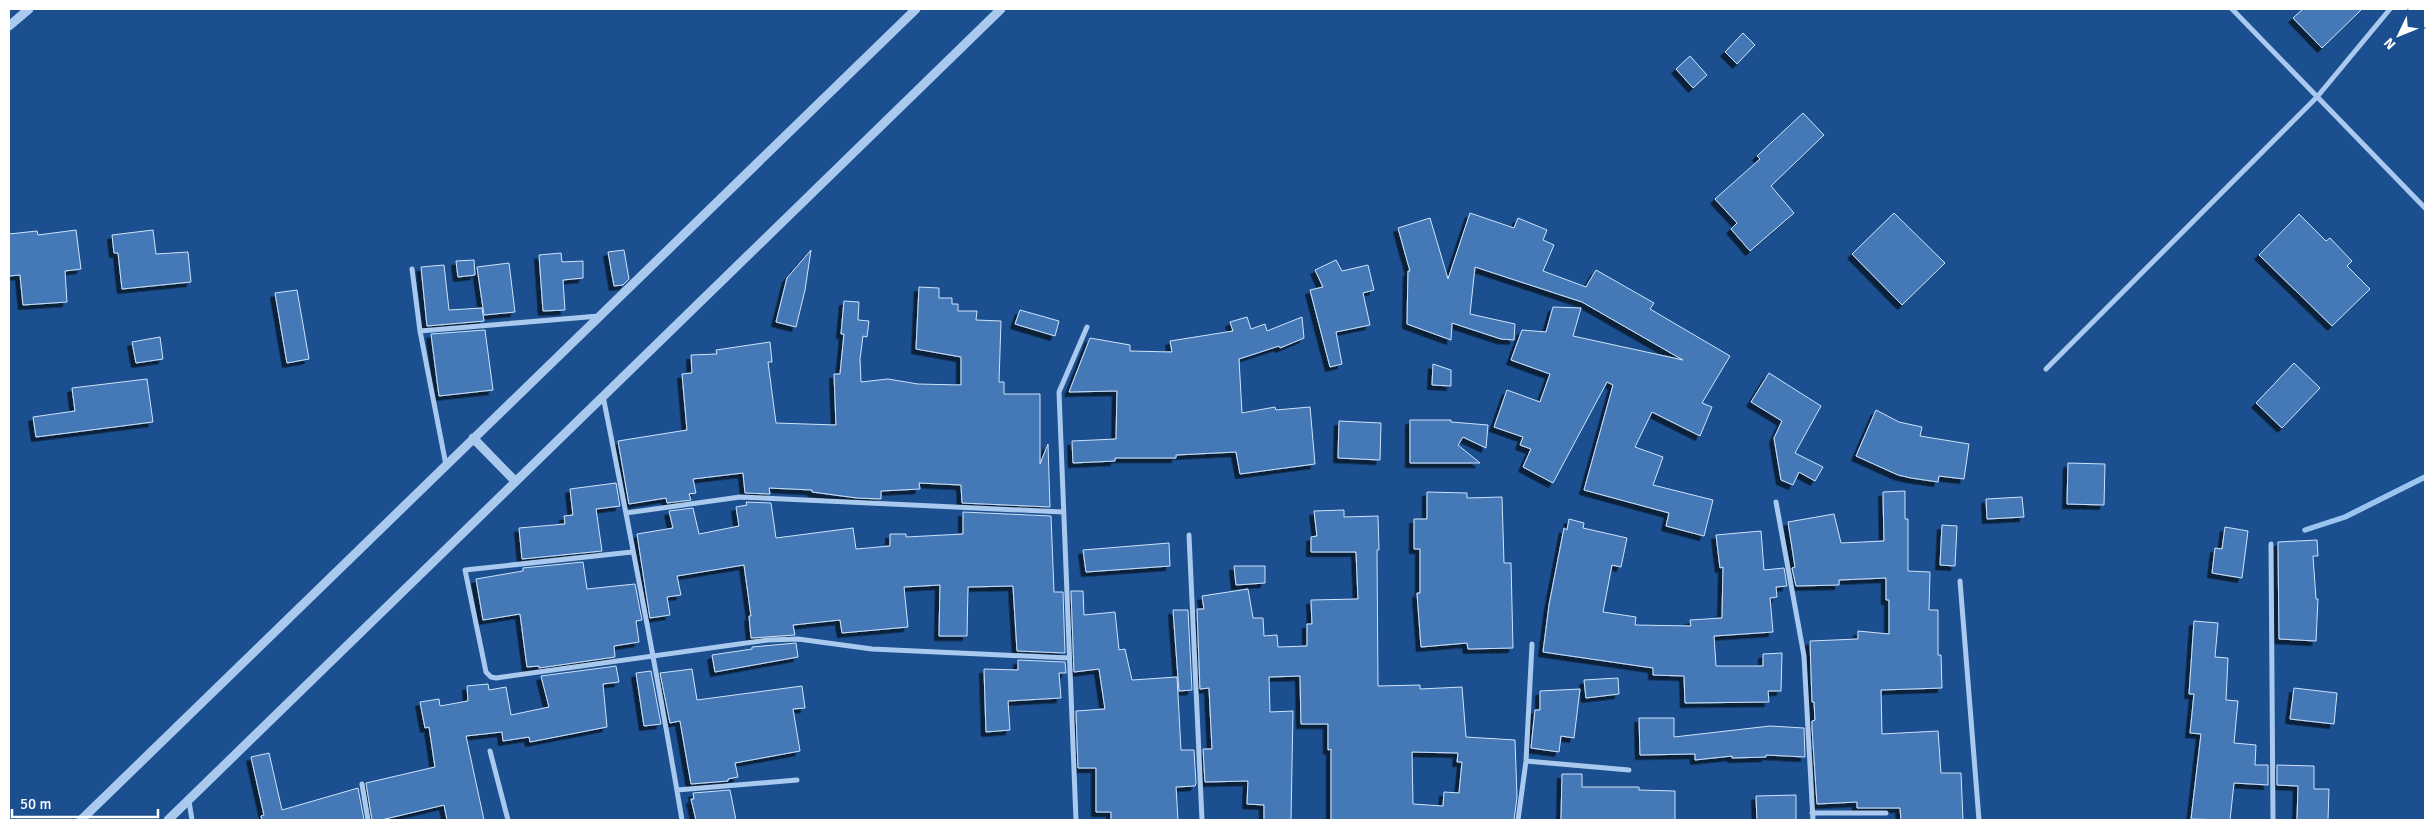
<svg xmlns="http://www.w3.org/2000/svg" width="2434" height="829" font-family="Signika,sans-serif">
  <style>
    .lines { fill: none; stroke-linecap: round; stroke-linejoin: round }
    .stream { stroke: #9cc4f0; stroke-width: 5.5 }
    .building { fill: #4478b7; stroke: #cfe3fa; fill-rule: evenodd; filter: url(#shadow) }
    .minor { stroke: #a9c9ee; stroke-width: 5 }
    .tertiary { stroke: #a9c9ee; stroke-width: 9 }
  </style>
  <defs>
    <filter id="shadow"><feDropShadow dx="-4.5" dy="4.5" stdDeviation="0" flood-color="#0009"/></filter>
  </defs>
  <rect width="100%" height="100%" fill="#1b4f8f"/>
  <g class="lines">
    <path class="stream" d="M2305,530L2345,517L2425,477"/>
  </g>
  <path class="building" d="M2303,9H2362L2322,48L2293,18Z
    M1743,33L1755,45L1737,64L1725,52Z
    M1690,56L1707,75L1693,88L1676,69Z
    M1803,113L1824,135L1771,186L1794,213L1750,251L1731,229L1737,223L1715,199L1760,159L1757,156Z
    M1470,213L1514,228L1518,218L1547,230L1543,240L1554,245L1543,271L1586,287L1596,270L1654,303L1650,309L1730,356L1702,403L1712,407L1700,436L1652,412L1635,447L1663,457L1653,485L1713,500L1704,536L1666,526L1669,513L1584,490L1613,385L1607,382L1553,483L1523,467L1531,449L1520,445L1523,437L1494,427L1507,390L1540,402L1550,374L1511,360L1522,330L1546,332L1553,307L1581,308L1573,336L1683,360L1582,302L1475,267L1470,314L1515,324L1514,340L1501,339L1452,323L1451,340L1407,324L1408,271H1410L1398,228L1430,218L1448,279Z
    M1894,213L1945,263L1902,305L1852,254Z
    M2299,214L2326,241L2330,238L2352,261L2347,266L2370,289L2332,326L2259,255Z
    M76,230L81,269L65,271L67,302L23,305L20,275L9,276V234L37,231L38,235Z
    M153,230L156,254L188,252L191,282L122,289L118,253H114L112,235Z
    M624,250L629,279L623,285L614,286L608,252Z
    M811,250L805,290L796,327L776,322L787,278Z
    M561,253L562,262L583,261V278L563,280L565,310L543,311L539,255Z
    M474,260L475,275L458,277L456,261Z
    M1336,260L1342,271L1368,265L1374,290L1363,293L1370,325L1336,332L1342,364L1330,367L1310,290L1323,287L1315,270Z
    M509,263L515,312L484,315L477,267Z
    M444,265L449,310L482,308L484,321L427,326L421,267Z
    M919,287L939,288V298H952V304H958V311H977L976,320L1001,321L999,382H1004V394H1040V464L1048,444L1050,507L962,503L961,485L919,483L920,489L881,491V499L857,498L812,492V490L769,488L770,494L745,493L743,473L693,479L696,493L689,494L691,500L667,503L666,498L629,504L618,441L687,430L682,374L692,373L691,355L717,354L716,350L770,342L772,362H768L776,423L836,425L834,374H840L844,334H841L844,301L859,302L858,320L869,321L867,337L863,336L860,359L861,382L888,379L918,384L961,385V357L916,349Z
    M297,290L309,359L287,363L275,293Z
    M1020,310L1059,321L1055,336L1015,324Z
    M1247,317L1251,329L1265,324L1267,331L1302,317L1304,338L1280,348L1279,346L1239,359L1242,413L1275,407L1276,410L1310,407L1315,464L1240,474L1236,452L1176,455V458H1115V461L1073,463L1072,441L1116,439L1117,391L1069,392L1090,338L1130,345V351L1172,352L1170,341L1233,331L1230,322Z
    M485,330L493,390L439,396L431,334Z
    M160,337L163,359L136,363L132,342Z
    M2294,363L2320,388L2282,428L2256,403Z
    M1433,364L1451,370V386L1432,385Z
    M1769,373L1821,406L1795,453L1823,467L1815,481L1799,472L1793,485L1781,480L1774,438L1782,421L1751,402Z
    M147,379L153,422L36,437L33,417L75,411L72,388Z
    M1876,410L1899,422L1922,427L1920,436L1969,444L1964,479L1939,476L1938,482L1911,478L1898,475L1856,456Z
    M1410,420H1451V422L1488,425L1486,448L1463,437L1458,445L1480,463H1410Z
    M1339,421L1381,423L1380,460L1338,458Z
    M2068,463L2105,464L2104,505L2067,504Z
    M616,483L620,506L596,509L602,551L522,559L519,528L565,524L564,516L573,515L570,489Z
    M1905,491V519H1908V571L1930,572L1929,610H1938V655H1941L1942,688L1881,690L1882,734L1938,731L1941,773H1961L1963,820H1901L1900,808H1857V802L1817,804L1812,728V721L1815,720L1814,702H1812L1810,641L1858,639V631L1889,634V600H1886V578L1839,580V585L1796,586L1792,568L1795,567L1788,522L1834,514L1841,543L1884,541L1883,492Z
    M1427,492L1467,493V498L1502,497L1504,563H1511L1513,648L1468,649L1467,643L1421,647L1417,593H1420V549H1414V519H1427Z
    M2022,497L2024,517L1987,519L1986,499Z
    M746,502L771,503L776,538L853,528L856,549L890,546V534H906V537L963,534V512L1051,516L1054,592H1063L1065,653L1017,651L1013,586L968,587L967,636H939L940,585L904,587L908,627L842,633L840,620L793,625L795,635L751,638L749,616H751L744,565L677,576L681,595L667,597L670,615L650,618L637,534L673,528L669,511L693,508L699,534L739,526L736,507L747,505Z
    M1344,510V517L1378,516L1379,550H1377L1378,686L1420,685V689L1462,687L1466,737L1515,740L1517,797L1514,820H1331V749L1328,750V724H1301L1300,676L1269,677L1270,712L1293,711L1291,820H1264V805L1247,804L1248,781L1205,782L1203,749H1212L1209,688L1200,689L1197,609H1204L1202,596L1248,589L1253,618H1263L1264,636L1277,635L1278,647L1307,646V624H1312L1311,600L1358,599L1356,552H1311V537L1317,536L1314,511ZM1412,752L1458,753L1457,762H1462L1459,793L1444,792L1443,806L1413,804Z
    M1569,519L1584,523L1583,528L1627,538L1621,567L1612,565L1603,612L1636,617L1635,625L1691,626L1690,620L1722,618L1723,567L1720,568L1716,535L1761,531L1764,570L1784,568L1787,586L1776,587L1777,597L1770,598L1773,632L1714,636L1716,666H1763V654L1782,653L1781,691H1768L1769,702L1685,703L1684,676L1653,675V668L1543,652L1549,605L1564,528L1567,530Z
    M1942,525L1957,526L1955,566L1940,565Z
    M2225,527L2248,531L2242,578L2212,573L2215,548L2222,549Z
    M2317,540L2318,556H2313L2316,599H2318L2316,641L2279,639L2278,542Z
    M1169,543L1170,566L1086,572L1083,550Z
    M583,562L587,589L635,584L642,620L636,621L639,642L614,646L615,657L539,668V666L527,667L520,614L483,620L476,579L523,571V568Z
    M1234,566H1265V583L1236,585Z
    M1071,591H1083L1084,615L1115,612L1119,650L1125,649L1132,680L1177,677L1181,750H1194L1196,783L1195,786L1176,787L1178,820H1111V812H1096V768H1078L1076,711L1105,709L1099,669L1074,672Z
    M1173,610H1188L1192,690L1179,691Z
    M2194,621L2218,623L2215,657L2228,658L2226,700L2238,701L2234,743L2256,745L2255,765H2268V785L2234,783L2230,820L2191,819L2201,734L2190,733L2194,694H2189Z
    M796,643L798,657L715,672L712,655L752,649V647Z
    M1018,660L1065,662L1066,673H1059L1061,698L1008,701L1010,730L986,732L984,669L1018,670Z
    M616,666L619,682L603,684L607,727L530,742L529,737L503,741L502,732L466,736L484,820H447L444,805L381,820H372L366,783L435,767L429,727L425,728L420,702L439,699L440,706L468,701L467,686L488,684L489,690L506,687L511,715L549,707L541,676Z
    M692,669L697,700L802,686L805,708L793,709L800,751L735,763L738,777L728,779V781L691,784L680,721L670,723L660,673Z
    M651,671L661,724L644,726L636,673Z
    M1618,678L1619,694L1586,698L1584,680Z
    M2294,688L2337,693L2334,724L2290,719Z
    M1580,689L1574,738L1561,736L1559,752L1531,748L1535,710H1540V691Z
    M1639,718H1674V737L1770,726L1804,728L1805,757L1766,755V757L1732,758V756L1695,760V754L1640,755Z
    M269,753L282,810L358,788L364,820H262L261,816L264,815L251,757Z
    M2277,765L2314,766V789H2329L2328,820H2297L2298,786L2277,785Z
    M1562,774H1582V787H1639V790L1675,791V820H1561Z
    M730,790L736,820H696L691,799H694L693,793Z
    M1796,795V820H1757L1756,796Z"/>
  <g class="lines">
    <path class="minor" d="M2232,9L2425,208
      M412,269L420,331L446,465
      M420,331L599,316
      M2046,369L2317,97L2390,9
      M603,396C631,537 658,678 682,820
      M1776,502L1804,656L1813,820
      M626,513L740,497L1063,512
      M1189,535L1202,820
      M2271,544L2273,820
      M632,552L465,570L486,672L491,677L496,678L768,640L798,639L872,649L1069,658
      M1960,581L1979,820
      M490,751L508,820
      M1526,761L1629,770
      M362,784L368,820
      M677,790L797,780
      M189,801L192,820
      M1812,813H1886
      M1076,820L1059,392L1087,327
      M1518,820L1526,761L1532,644"/>
    <path class="tertiary" d="M9,26L29,9
      M473,438L515,481
      M81,820L916,9
      M168,820L1001,9"/>
  </g>
  <rect width="2434" height="829" fill="none" stroke="#ffffff" stroke-width="20"/>
  <g transform="translate(2399 35) rotate(227)" stroke="#1b4f8f" stroke-width="4" paint-order="stroke">
  <path d="M0-4L9 19L0 12L-9 19Z" fill="#ffffff"/>
  <text y="-8" font-size="14" font-weight="bold" text-anchor="middle" fill="#ffffff">N</text>
  </g>
  <path d="M12 809v8h146v-8" fill="none" stroke="#ffffff" stroke-width="2.5"/>
  <text x="20" y="809" font-size="15" fill="#ffffff" stroke="#1b4f8f" stroke-width="4" paint-order="stroke">50 m</text>
</svg>
